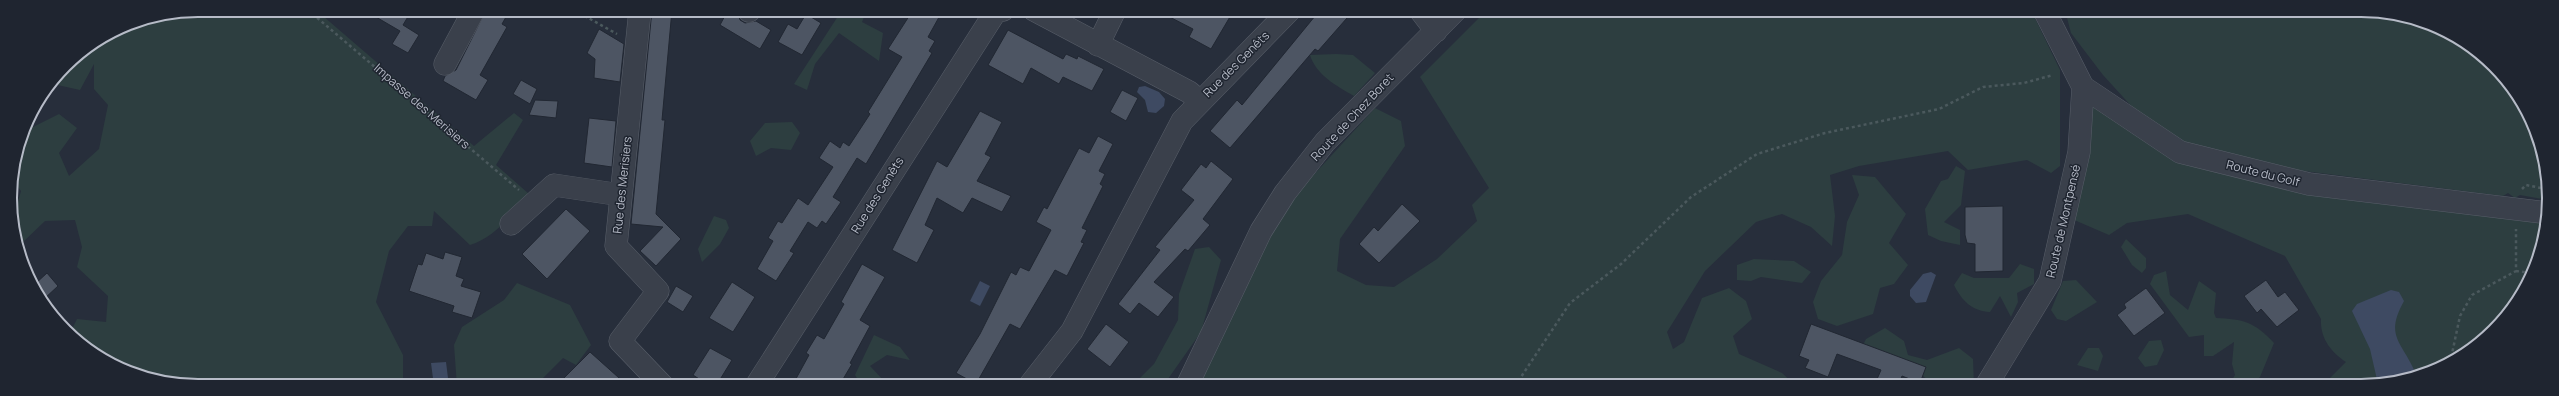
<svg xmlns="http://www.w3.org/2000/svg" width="2559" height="396" font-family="Manrope,sans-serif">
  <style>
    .green { fill: #2d3e40 }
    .water { fill: #3e4a62 }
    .building { fill: #4d5563; stroke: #212732 }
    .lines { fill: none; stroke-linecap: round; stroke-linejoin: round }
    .minor-casing { stroke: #585e69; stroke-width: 23 }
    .path { stroke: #4b595d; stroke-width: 2.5; stroke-dasharray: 3 3; stroke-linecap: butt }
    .minor { stroke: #3a404b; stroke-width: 22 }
    .labels { text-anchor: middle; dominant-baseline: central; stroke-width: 3; stroke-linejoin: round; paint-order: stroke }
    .street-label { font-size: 12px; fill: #b6bbc7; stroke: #1f2530 }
    .rim { fill: none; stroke: #b6bbc7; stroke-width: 2 }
  </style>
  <rect width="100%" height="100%" fill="#272e3b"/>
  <path class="green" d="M198,10H316L474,146L514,113L523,120L496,165L529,194C513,214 495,237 470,245L434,211L432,226H408L389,251L376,302L403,355V386H185L115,367L70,333L77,319L106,322L108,296L77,267L82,247L75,220L45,221L22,243L18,241L14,216L21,191L12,179L23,132L59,114L77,128L59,153L69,176L99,149L108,105L94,89V64L80,90L53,84L65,65L126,24Z
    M842,10H867L862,22L883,33L879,61L839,33L815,64L807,90L794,84Z
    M1487,10H2031L2060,70V166L2051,173L2027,160L1968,170L1948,151L1859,166L1830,175L1835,216L1832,246L1811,227L1782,214L1756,222L1705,271L1667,332L1673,349L1684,342L1702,298L1729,288L1746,301L1752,319L1733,336L1739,354L1782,373L1796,386H1198L1250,269L1297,193L1375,108L1401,121L1405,146L1340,239L1337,271L1366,285L1394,287L1437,259L1477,221L1472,205L1489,188L1420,77Z
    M2065,10H2374L2444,29L2502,74L2539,138L2547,200L2520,195L2515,198L2508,193L2503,196L2280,168L2179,141L2134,109L2103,75L2071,33Z
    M1336,54L1353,55L1375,73L1354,96C1337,86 1316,75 1310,55Z
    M2083,87L2180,152L2548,213L2530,281L2494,331L2444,367L2374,386H2322L2346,362C2331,352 2320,338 2321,319L2285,256L2188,214L2127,223L2109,235L2065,216Z
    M792,122L800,133L791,150L771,148L756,156L750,141L765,123Z
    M1956,166L1965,171L1961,205L1944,222L1960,230V245L1941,241L1928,235L1925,209L1941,181L1948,179Z
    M1852,175L1875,177L1906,214L1889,243L1908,265L1894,284L1880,288L1873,314L1837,326L1818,319L1813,302L1821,281L1842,255L1847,222L1859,195Z
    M714,216L726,220L729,228L720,244L702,262L698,249Z
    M2126,239L2146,258V268L2142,273L2132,265L2121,247Z
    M1209,247L1221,260L1201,332L1163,386H1132L1154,364L1178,320L1179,294L1195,249Z
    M1754,259L1794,261L1811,272L1802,283L1761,277L1751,281L1737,280V265Z
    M2020,264L2034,269V284L2017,293L2018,302L2011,317L2000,296L1990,312C1972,311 1962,301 1954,285L1962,273L1974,278H2009Z
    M2166,271L2170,295L2188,310L2199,281L2216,293L2214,313L2216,318C2243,319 2255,322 2274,343L2260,377L2249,386H2228L2235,375L2232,364L2234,342L2213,356H2204V335L2189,337L2150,284L2154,275Z
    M2076,280L2097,302L2066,321L2057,319L2051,310L2063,281Z
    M517,283L570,305L591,345L576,365L563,358L535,386H457L454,345L462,327L504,300Z
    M1885,328L1904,341L1908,355L1927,360L1959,348L1973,359L1974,386H1932C1918,364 1885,356 1862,347L1866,339Z
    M874,335L900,347L910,360L887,355L870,366L886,383L885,386H862L855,375Z
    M2161,340L2164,350L2157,365L2145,367L2138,358L2149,341Z
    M2088,348H2099L2103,356L2098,371L2077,365Z"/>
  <path class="water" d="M1145,86L1159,92L1165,99L1164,106L1156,113L1148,112L1145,100L1137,92L1139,87Z
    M1931,272L1936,275L1926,302L1916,303L1910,296V290L1923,274Z
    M980,281L990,286L980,306L970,301Z
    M2391,290L2399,292L2404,301C2384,337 2402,341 2416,374L2378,384L2370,349L2352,311L2357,304Z
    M446,362L449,386H434L431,363Z"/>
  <path class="building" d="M364,10H412L403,25L419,35L408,53L392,44L400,31Z
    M486,10H510L502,24L507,27L480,75L488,80L476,100L443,81L445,76L456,70Z
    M652,10H672L662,120H665L656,214L681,239L656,266L640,251L663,227L631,224Z
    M728,10H737L740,20L745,23L756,21L771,30L760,49L720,25Z
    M913,10H943L928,37L935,41L929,51L932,53L866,164L857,158L833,197L841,202L826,224L822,221L817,228L808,222L790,251L794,253L776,281L757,269L773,241L768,238L778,221L782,223L798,198L808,205L833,167L819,158L830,141L840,148L843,142L849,146L870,114L868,112L902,57L888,49Z
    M1156,10H1234L1211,49L1189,37L1193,29Z
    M1320,10H1354L1318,51L1315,49L1230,148L1210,131L1237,100L1242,105Z
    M806,14L821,23L802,55L778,42L788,24L797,29Z
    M599,29L624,44L620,82L594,78L595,59L587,53Z
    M1008,30L1063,59L1066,54L1077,59L1078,56L1104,69L1092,91L1063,77L1059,84L1031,68L1023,84L988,65Z
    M521,80L537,89L530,104L513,94Z
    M1122,90L1138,98L1126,121L1110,112Z
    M535,100L558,101L556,118L529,115Z
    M980,111L1002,122L985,154L991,157L977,181L1011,196L1002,212L972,198L963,213L937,198L925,225L934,230L917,263L892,250L937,161L947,167Z
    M589,118L616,121L612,167L584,163Z
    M1098,136L1113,144L1099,171L1105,174L1100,184L1103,186L1082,228L1087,230L1081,242L1084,243L1067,276L1055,270L1020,329L1010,324L976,384L956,373L980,334L1011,272L1016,275L1020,267L1029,271L1051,230L1036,222L1044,207L1047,209L1079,148L1089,153Z
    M1211,161L1233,179L1203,219L1210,225L1188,251L1185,249L1154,282L1174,297L1158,317L1139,303L1130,314L1118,304L1160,250L1155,247L1194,200L1181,190L1201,164L1206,168Z
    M1402,204L1420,221L1379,263L1359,244L1374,227L1378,231Z
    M2003,206V271L1975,272V244L1967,243L1965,235V207Z
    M566,209L590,231L547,279L522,254Z
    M445,252L462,257L456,276L464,279L461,286L481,292L472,318L452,312L454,306L409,291L418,264L422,265L426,253L443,259Z
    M862,264L885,277L860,320L870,326L850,363L852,364L839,386H792L809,355L806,353L817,335L824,339L844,304L841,302Z
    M47,273L58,286L44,299L35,284Z
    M2266,280L2278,297L2285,292L2299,310L2277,327L2261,309L2257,313L2244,296Z
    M732,282L755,297L733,332L709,318Z
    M676,286L693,296L683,312L667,302Z
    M2146,288L2165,313L2134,336L2117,315L2126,308L2124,304Z
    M1106,324L1129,342L1110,367L1087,349Z
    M1811,324L1926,367L1920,383L1902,376L1898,386H1874L1881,370L1837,354L1828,377L1805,368L1809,360L1799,356Z
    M710,348L732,360L716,386H710L693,375Z
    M590,352L628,386H556Z"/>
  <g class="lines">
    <defs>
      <path id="minor" d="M640,10L616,246L658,291L620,341L663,386
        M1034,10L1189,92L1200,101
        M1420,10L1436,31
        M2044,10L2083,87L2180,152L2309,184L2548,213
        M749,11L750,10
        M1098,45L1115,10
        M445,64L474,10
        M511,224L554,185L621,195
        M756,386L996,11L1003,10
        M1029,386L1072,331L1182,121L1290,10
        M1187,386L1261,231L1285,193L1325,142L1456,10
        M1986,386L2050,281L2079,152L2083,87"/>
    </defs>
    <use href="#minor" class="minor-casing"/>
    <path class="path" d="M308,10L519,190
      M574,10L617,34
      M2522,189L2526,185L2546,189
      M2516,271L2532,273
      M2450,363L2460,316L2472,295L2516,271V229
      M1515,386L1570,303L1621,264L1691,197L1757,154L1825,133L1939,109L1983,87L2024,83L2053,75"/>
    <use href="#minor" class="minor"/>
  </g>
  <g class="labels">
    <g class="street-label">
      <text transform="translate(1236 64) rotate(-45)">Rue des Genêts</text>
      <text transform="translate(422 106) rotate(41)">Impasse des Merisiers</text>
      <text transform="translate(1352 117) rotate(-47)">Route de Chez Boret</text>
      <text transform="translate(2263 173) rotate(14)">Route du Golf</text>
      <text transform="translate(622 185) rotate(-84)">Rue des Merisiers</text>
      <text transform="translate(877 195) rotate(-58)">Rue des Genêts</text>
      <text transform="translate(2063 221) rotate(-77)">Route de Montpensé</text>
    </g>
  </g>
  <path d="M0 0H2559V396H0ZM198 17H2361A181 181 0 0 1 2542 198V198A181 181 0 0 1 2361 379H198A181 181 0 0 1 17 198V198A181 181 0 0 1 198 17Z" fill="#1f2530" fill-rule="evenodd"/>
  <path class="rim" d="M198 17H2361A181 181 0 0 1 2542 198V198A181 181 0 0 1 2361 379H198A181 181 0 0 1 17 198V198A181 181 0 0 1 198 17Z"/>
</svg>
